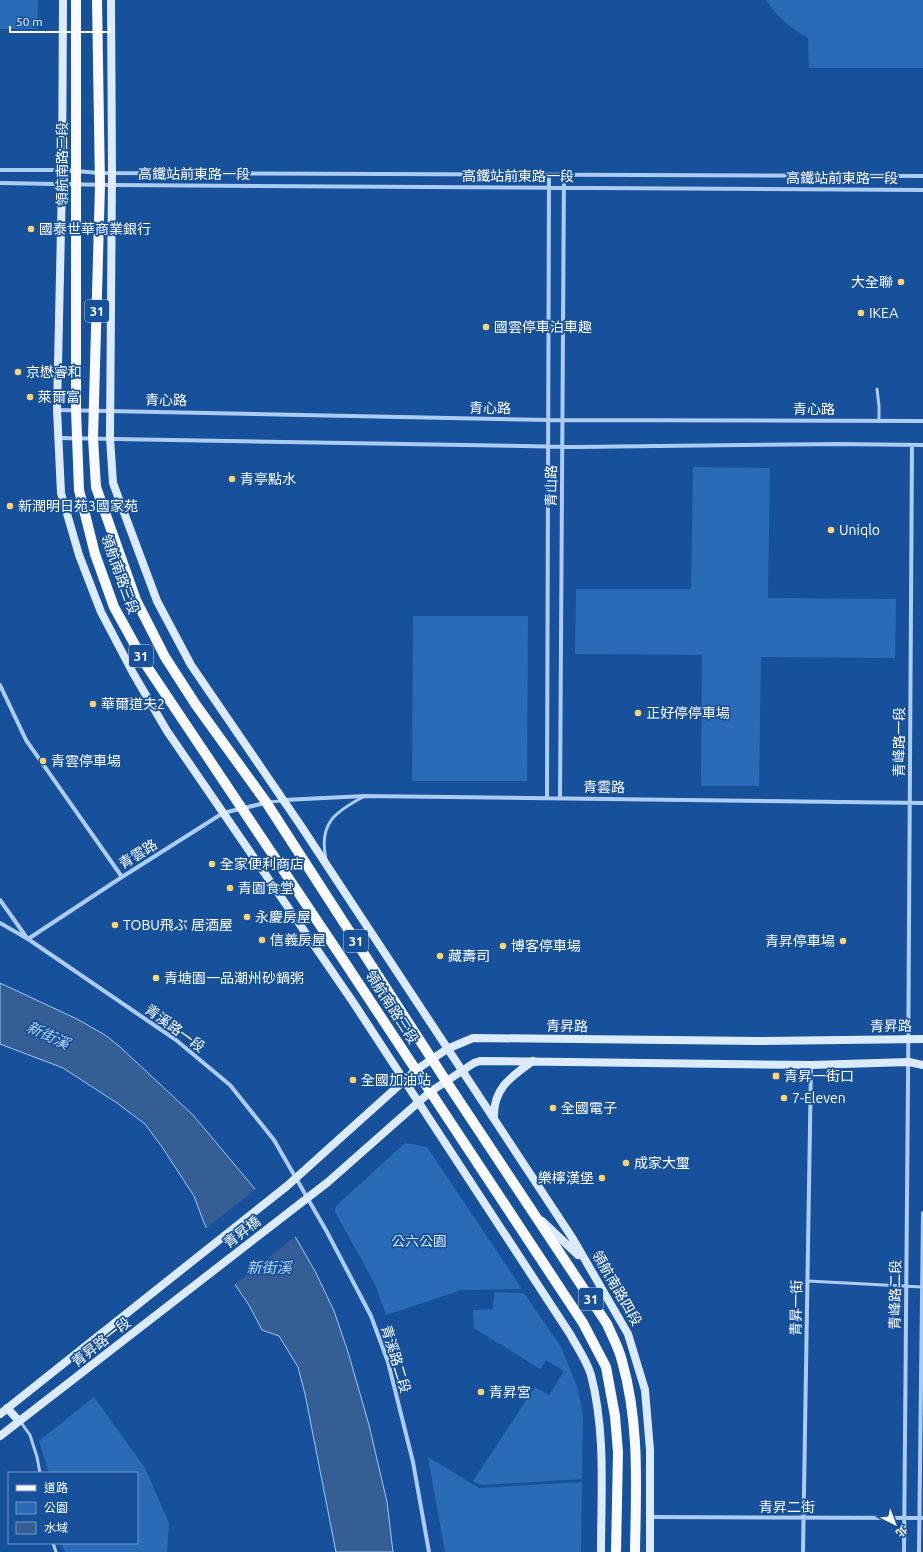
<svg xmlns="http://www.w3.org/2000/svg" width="923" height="1552" font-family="Ubuntu,'Noto Sans TC','Noto Sans JP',sans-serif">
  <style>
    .green { fill: #2a6bb8 }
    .water { fill: #345e94; stroke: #9fc7f5 }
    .pier { fill: #17519b }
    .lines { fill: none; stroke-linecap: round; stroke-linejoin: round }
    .lane { stroke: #acccf2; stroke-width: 3 }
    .street { stroke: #acccf2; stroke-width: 4 }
    .secondary { stroke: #dbeafc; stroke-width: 8 }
    .primary { stroke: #f8faff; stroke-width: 10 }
    .poi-dot { fill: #ffd46e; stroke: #17519b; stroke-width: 1.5 }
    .labels { text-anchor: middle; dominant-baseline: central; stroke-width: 3.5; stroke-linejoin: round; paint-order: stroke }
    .shield { fill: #17519b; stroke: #b9cbe1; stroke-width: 1 }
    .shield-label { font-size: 13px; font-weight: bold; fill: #fff }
    .street-label { font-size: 14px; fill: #fff; stroke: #17519b }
    .poi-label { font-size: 14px; fill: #fff; stroke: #17519b; text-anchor: start }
    .park-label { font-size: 14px; fill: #d4e7fc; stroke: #17519b }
    .water-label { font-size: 15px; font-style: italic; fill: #b9d6f9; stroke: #17519b }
  </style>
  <rect width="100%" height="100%" fill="#17519b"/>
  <path class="green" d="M0,0H38L37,29H0Z
    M766,0H923V68H809L808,38C790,27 778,18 766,0Z
    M693,467L770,468L768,598L896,599L895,658L761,657L759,786H701L702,655L575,654L576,589H691Z
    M413,616H528L527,781H412Z
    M405,1143L427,1147L522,1289L461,1290L386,1315L375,1284L335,1212L336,1206Z
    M494,1292L524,1293L561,1347L577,1386L583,1414L582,1479L482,1485L473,1481L535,1387L549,1395L564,1371L546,1360L540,1369L474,1328L473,1310L493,1309Z
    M94,1397L145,1468L169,1523L167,1552H65L61,1543H137V1473H49L39,1441Z
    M428,1457L479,1488L582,1482L581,1552H445Z"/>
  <path class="water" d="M0,983L77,1019L105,1035L119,1046L193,1115L296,1238L316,1273L334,1311L348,1352L369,1425L387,1502L393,1552H336L305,1394L298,1367L279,1336L262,1330L249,1305L236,1286L204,1223L194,1196L162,1147L145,1124L117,1103L63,1068L0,1044Z"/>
  <path class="pier" d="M257,1188L296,1236L234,1285L205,1229Z"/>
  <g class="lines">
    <path class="lane" d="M877,389L879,406V421
      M268,802L282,801
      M326,859C318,823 336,811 365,796
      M808,1281L922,1287
      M20,1421L30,1435L37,1457L40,1473
      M53,1543L56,1552"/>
    <path class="street" d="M0,170H62L100,173L923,176
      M0,183L112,185L923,190
      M57,410L548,420L923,421
      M59,438L575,447L838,444L923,445
      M0,685L26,740L122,877
      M547,798L549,175
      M560,798L564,174
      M284,800L365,796L923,803
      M0,900L27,938
      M0,923L28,939L176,1040L230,1085L274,1140L327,1232L371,1316L388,1362L413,1462L429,1552
      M28,939L122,877L223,813L265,803
      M651,1517L923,1518
      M803,1552L811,1065
      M904,1552L908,1083L912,445
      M919,1552L923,1213"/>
    <path class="secondary" d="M63,0L62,184L57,410L61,493L79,555L101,612L133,673L167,731L353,1002L570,1334C577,1347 587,1361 591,1375C606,1433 601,1493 601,1552
      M111,0L112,173L110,438L113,483L157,601L191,665L301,826L573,1239L628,1334L645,1390L650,1450V1552
      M494,1118C493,1088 511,1077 533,1061
      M542,1221L578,1255
      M7,1408L19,1421
      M0,1414L287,1186L416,1070L447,1049L473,1038L759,1041L923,1039
      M0,1436L328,1182L430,1092L474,1063L480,1061L811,1065L909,1062L923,1065"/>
    <path class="primary" d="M76,0V410L79,490L95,554L114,607L146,665L342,958L583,1323L606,1367L615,1416L618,1452L616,1552
      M97,0L100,185L93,438L96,487L136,600L165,657L196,705L266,802L446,1081L607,1324C612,1336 619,1348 622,1361C640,1424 636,1488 635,1552"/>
  </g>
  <g class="poi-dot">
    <circle cx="31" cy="229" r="4"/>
    <circle cx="901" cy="282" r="4"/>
    <circle cx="861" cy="313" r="4"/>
    <circle cx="486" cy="327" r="4"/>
    <circle cx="18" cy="372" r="4"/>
    <circle cx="30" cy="397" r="4"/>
    <circle cx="232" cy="479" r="4"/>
    <circle cx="10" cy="506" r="4"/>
    <circle cx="831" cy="530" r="4"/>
    <circle cx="93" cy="704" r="4"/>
    <circle cx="638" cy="713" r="4"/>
    <circle cx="43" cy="761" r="4"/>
    <circle cx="212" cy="864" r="4"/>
    <circle cx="230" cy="888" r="4"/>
    <circle cx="247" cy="917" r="4"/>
    <circle cx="115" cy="925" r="4"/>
    <circle cx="262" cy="940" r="4"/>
    <circle cx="843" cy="941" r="4"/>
    <circle cx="503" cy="946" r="4"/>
    <circle cx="440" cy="956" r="4"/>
    <circle cx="156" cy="978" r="4"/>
    <rect x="772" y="1072" width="8" height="8" rx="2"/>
    <circle cx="353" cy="1080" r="4"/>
    <circle cx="784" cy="1098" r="4"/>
    <circle cx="553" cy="1108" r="4"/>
    <circle cx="626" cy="1163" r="4"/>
    <circle cx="602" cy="1178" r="4"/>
    <circle cx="481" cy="1392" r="4"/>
  </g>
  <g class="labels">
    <g class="shield">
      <rect x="85" y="300" width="24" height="22" rx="3"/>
      <rect x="129" y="645" width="24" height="22" rx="3"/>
      <rect x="344" y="930" width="24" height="22" rx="3"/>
      <rect x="579" y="1288" width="24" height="22" rx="3"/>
    </g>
    <g class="shield-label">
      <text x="97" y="311">31</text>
      <text x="141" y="656">31</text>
      <text x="356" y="941">31</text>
      <text x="591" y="1299">31</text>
    </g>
    <g class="street-label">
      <text transform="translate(62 164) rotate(-90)">領航南路三段</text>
      <text x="194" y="174">高鐵站前東路一段</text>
      <text x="518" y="176">高鐵站前東路一段</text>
      <text x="842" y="178">高鐵站前東路一段</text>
      <text transform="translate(166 400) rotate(1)">青心路</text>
      <text transform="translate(490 408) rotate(1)">青心路</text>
      <text x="814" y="409">青心路</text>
      <text transform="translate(551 486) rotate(-89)">青山路</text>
      <text transform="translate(120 574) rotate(70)">領航南路三段</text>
      <text transform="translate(899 742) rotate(-90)">青峰路一段</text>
      <text transform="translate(604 787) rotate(1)">青雲路</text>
      <text transform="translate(138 854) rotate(-32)">青雲路</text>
      <text transform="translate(392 1007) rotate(57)">領航南路三段</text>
      <text transform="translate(567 1026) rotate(1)">青昇路</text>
      <text transform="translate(891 1026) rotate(-1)">青昇路</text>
      <text transform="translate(175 1028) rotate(36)">青溪路一段</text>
      <text transform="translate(242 1232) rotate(-38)">青昇橋</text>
      <text transform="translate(617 1288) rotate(60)">領航南路四段</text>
      <text transform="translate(895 1295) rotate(-89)">青峰路二段</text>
      <text transform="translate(796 1308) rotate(-89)">青昇一街</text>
      <text transform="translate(101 1342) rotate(-38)">青昇路一段</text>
      <text transform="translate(396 1359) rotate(73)">青溪路二段</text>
      <text x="787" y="1507">青昇二街</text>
    </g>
    <g class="poi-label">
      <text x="39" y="229">國泰世華商業銀行</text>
      <text x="893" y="282" text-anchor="end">大全聯</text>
      <text x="869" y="313">IKEA</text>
      <text x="494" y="327">國雲停車泊車趣</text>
      <text x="26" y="372">京懋睿和</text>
      <text x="38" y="397">萊爾富</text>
      <text x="240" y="479">青亭點水</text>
      <text x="18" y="506">新潤明日苑3國家苑</text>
      <text x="839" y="530">Uniqlo</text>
      <text x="101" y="704">華爾道夫2</text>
      <text x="646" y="713">正好停停車場</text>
      <text x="51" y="761">青雲停車場</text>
      <text x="220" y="864">全家便利商店</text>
      <text x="238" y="888">青園食堂</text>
      <text x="255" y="917">永慶房屋</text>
      <text x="123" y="925">TOBU飛ぶ 居酒屋</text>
      <text x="270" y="940">信義房屋</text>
      <text x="835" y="941" text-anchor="end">青昇停車場</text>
      <text x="511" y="946">博客停車場</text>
      <text x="448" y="956">藏壽司</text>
      <text x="164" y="978">青塘園一品潮州砂鍋粥</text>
      <text x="784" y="1076">青昇一街口</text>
      <text x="361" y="1080">全國加油站</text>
      <text x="792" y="1098">7-Eleven</text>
      <text x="561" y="1108">全國電子</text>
      <text x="634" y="1163">成家大璽</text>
      <text x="594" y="1178" text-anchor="end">樂檸漢堡</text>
      <text x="489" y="1392">青昇宮</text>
    </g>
    <g class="park-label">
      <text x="419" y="1241">公六公園</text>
    </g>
    <g class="water-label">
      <text transform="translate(48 1035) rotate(25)">新街溪</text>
      <text x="269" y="1267">新街溪</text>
    </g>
  </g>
  <rect x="8" y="1472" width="130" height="72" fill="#17519b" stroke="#7497c3"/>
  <rect x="16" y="1485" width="20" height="6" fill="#f8faff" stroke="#7497c3"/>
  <text x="44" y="1492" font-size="12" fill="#ffffff">道路</text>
  <rect x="16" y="1502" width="20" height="12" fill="#2a6bb8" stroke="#7497c3"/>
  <text x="44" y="1512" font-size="12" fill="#ffffff">公園</text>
  <rect x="16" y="1522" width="20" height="12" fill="#345e94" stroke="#7497c3"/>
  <text x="44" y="1532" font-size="12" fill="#ffffff">水域</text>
  <g transform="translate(895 1524) rotate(138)" stroke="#17519b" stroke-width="3" paint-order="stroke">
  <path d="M0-3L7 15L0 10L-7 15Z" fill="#ffffff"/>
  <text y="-6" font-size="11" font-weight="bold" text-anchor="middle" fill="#ffffff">北</text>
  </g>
  <path d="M10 26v6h100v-6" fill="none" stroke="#ffffff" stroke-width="2"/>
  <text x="16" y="26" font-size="12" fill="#ffffff" stroke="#17519b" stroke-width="3" paint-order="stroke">50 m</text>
</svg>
